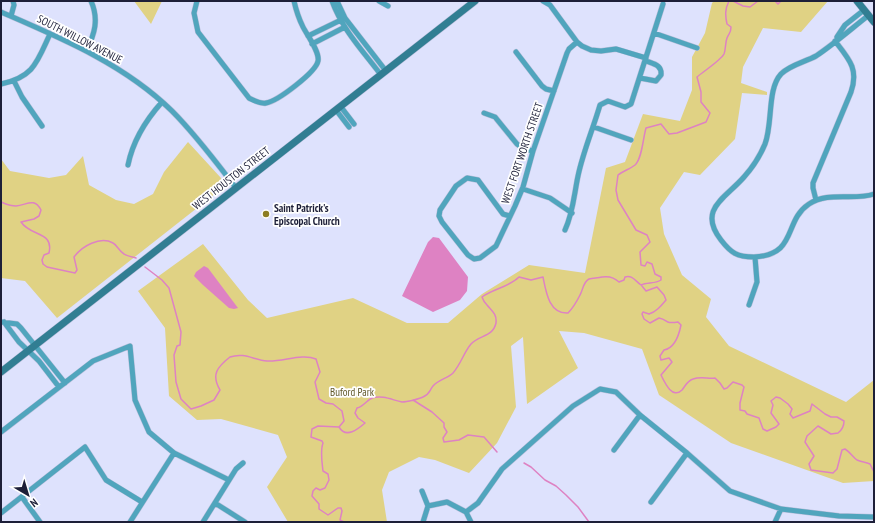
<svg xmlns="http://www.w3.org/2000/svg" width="875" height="523" font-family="'PT Sans Narrow',sans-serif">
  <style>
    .green { fill: #e0d284 }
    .water { fill: #de82c3 }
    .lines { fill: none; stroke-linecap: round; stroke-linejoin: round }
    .stream { stroke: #de82c3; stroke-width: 1.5 }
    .minor-casing { stroke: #bbbfda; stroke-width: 6 }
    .secondary-casing { stroke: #bbbfda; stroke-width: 8 }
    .minor { stroke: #50a5bd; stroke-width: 5 }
    .secondary { stroke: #317e93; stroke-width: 7 }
    .poi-dot { fill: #8c7d23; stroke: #fff; stroke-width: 1.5 }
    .labels { text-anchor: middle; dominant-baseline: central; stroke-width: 3.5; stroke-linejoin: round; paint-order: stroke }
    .street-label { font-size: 11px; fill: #1d1f38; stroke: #fff }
    .poi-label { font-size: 11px; font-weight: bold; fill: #1d1f38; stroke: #fff; text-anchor: start }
    .park-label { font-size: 11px; fill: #615829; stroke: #fff }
  </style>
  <rect width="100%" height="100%" fill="#dee2fd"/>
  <path class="green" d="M134,1H162L151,24Z
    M714,1H828L801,32L763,28L743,67L741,83L767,92V95L742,93L735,139L700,175L684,172L660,208L664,234L682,275L711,299L706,317L729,346L846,402L874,380V481L843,483L731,443L659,395L642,349L584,333L559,331L578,368L527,404L523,337L511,346L516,407L497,443L469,473L435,460L419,457L389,472L382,490L387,522H288L267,487L287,457L278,435L221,419L197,420L169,396L165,328L138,291L203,244L248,300L267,318L353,298L407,323H448L482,294L529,265L585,273L606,168L625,162L643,114L680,121L692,90V57L705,33L712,3Z
    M188,142L221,178L220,190L57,318L25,281L1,278V159L10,171L49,178L66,175L83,156L89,185L116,200L134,204L153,194L164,172Z"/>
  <path class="water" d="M433,237L439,238L468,277L467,291L460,300L433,312L402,296L428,242Z
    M204,266L208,268L238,308L234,309L229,308L203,285L194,276L196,272Z"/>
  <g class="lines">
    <path class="stream" d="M733,1L743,6L750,7L758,1
      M775,1L778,4L781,1
      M1,202C6,204 10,206 16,206C27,205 34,197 41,210L39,216L34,219L21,222C31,237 54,231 49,253L44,255L42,260L43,264L47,267L75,273L77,270L74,257C82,246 100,236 113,243C117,245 119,251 124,254C127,256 132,257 136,258
      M145,267L162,280L169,288L181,332L180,345L177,346L174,355L176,382L181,399L191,409L201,406L214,400L220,390C211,375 217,367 230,357C244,352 254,360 267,361C283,362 302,353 316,359L320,372L315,382L319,399L326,403L333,404L342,411L344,421L339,427C346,439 358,429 365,423L358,418L355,413L357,408C364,406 367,400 372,398C383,395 392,400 402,402C407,402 419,399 423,397C430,394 429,391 433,386C438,380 448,378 453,373C461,364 464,352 471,344C479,335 493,337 496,323C497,314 492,311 487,305C485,303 483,300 482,297C493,289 509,287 519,277L531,280L543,277C546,292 549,314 568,313C573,308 577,301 580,295C583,290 583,282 589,279C593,278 598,278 602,277C608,276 614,277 619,282L624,280L625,277C633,275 635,281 641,285C647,282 655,284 661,280V277L655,274L652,264L647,262L645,266L641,265L640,252L650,242L647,235L636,230L618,200L616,190L618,175C623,171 630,169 635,165C642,159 643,138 646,128L661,124L669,134L677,133L706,122L710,113L701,102V92L697,77C704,71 721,60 724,54C726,49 725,43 727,38C729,33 731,33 731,27L727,24C725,15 725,9 729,1
      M642,286L646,291L657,287L664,295L666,300C661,306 656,312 649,314L643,312L642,314L644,319L650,323L659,318C669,320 664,324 678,322L681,325C679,335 675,348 664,350L660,356L661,360L669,358L672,362L661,375C664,381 672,400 682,390C686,385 687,381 693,379C701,376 708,379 715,378L720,383L724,389L727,388L733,382L742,385L744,387L740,403V410L745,411L747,414L759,418L763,429L767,431L776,427L779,424L771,413L773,405L771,401L776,397L780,398L788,404L792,409L790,414L793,418L810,411L812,404L825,414L831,417H837L844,421C844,427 842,430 838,433L831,434L818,426L807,436L805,442L814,456L809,464L811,470L833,473L837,469L842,450L845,449C850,452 853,457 857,460C861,462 865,462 870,464L874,472
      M413,400L432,412L444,423V427L447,432L443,438L444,442L459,440L468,435L484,437L497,452
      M339,427L318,426L312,429L311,437L322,441L323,443C320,451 322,462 323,471L328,474L329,480L325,488L320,490L316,488L313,491L312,496L319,504V509L328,515L338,508H341L342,511L340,520L344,522
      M524,463L531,467L545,480L556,486L566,495L578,507L589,522"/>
    <defs>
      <path id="minor" d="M197,1L194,13L198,32L249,98C255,101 260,104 266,103C278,101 316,72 318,61C320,52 307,35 303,27C299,19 296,10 294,1
        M332,1C342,29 363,51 381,75
        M337,1L345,18L386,71
        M379,1L388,6
        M543,1L550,5L577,42L582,46L591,50L601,51L616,49L646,58
        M1,12C61,38 124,64 172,111C196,135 216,162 236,188
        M869,15C851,29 834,44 816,56C805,62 790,65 781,74C767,89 773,123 765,144C760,156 753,167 744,177C726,198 697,209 721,240C731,253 737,257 754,257C798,255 783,221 809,204C828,191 854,201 874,194
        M11,16L14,5L13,1
        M654,33L697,48
        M308,36L343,19
        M837,37L845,25L864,10
        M312,44L345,27
        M86,51C95,34 99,19 91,1
        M516,52L542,86L546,89L554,91
        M640,78L656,81L661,75C662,65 654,64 646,61
        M14,81L22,97L42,126
        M1,84C34,77 37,62 50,34
        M341,107L354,124
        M336,110L349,127
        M484,113L495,117L517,144L524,149L533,151
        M594,127L631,140
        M128,165C133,140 145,121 162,102
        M523,189L550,198L572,213
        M816,200L813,188V183L851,92C859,69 849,59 835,41
        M510,216L503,214L478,180L467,178L456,186L440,210L439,216L442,222L468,255L474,259L480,258L496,246L515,206L523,187L533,151L567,53L569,49L577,42
        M565,230C573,213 574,195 578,176C583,152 593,129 600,105L608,101L625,107L631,104L663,4
        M749,305L757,282L755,257
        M1,322L17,324L21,328L65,383
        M4,322L19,342L39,361L59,387
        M1,432L93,361L130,346L135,400L149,432L174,453L229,480
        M614,450L640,415
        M422,491L428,506L423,522
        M22,497L40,522
        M651,502L687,453
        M215,503L245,522
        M428,506L447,502L466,512L471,522
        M466,512L478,503L502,469L573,406L600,389L616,392L640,415L687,453L730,491L781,509L839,516L874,517
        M1,513L85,447L106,480L142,502
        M130,522L174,453
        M203,522L236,469L243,463
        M775,522L781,509"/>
      <path id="secondary" d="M857,1L874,22
        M1,372L475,1"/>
    </defs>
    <use href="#minor" class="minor-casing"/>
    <use href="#secondary" class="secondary-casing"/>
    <use href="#minor" class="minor"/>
    <use href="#secondary" class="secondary"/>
  </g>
  <circle class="poi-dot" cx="266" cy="214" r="4"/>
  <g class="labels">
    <g class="street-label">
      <text transform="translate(80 39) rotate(27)">SOUTH WILLOW AVENUE</text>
      <text transform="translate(522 153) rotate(-71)">WEST FORT WORTH STREET</text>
      <text transform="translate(231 178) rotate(-38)">WEST HOUSTON STREET</text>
    </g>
    <g class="poi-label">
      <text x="274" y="208">Saint Patrick's<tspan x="274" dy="13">Episcopal Church</tspan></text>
    </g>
    <g class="park-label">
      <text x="352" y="392">Buford Park</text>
    </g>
  </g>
  <rect width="875" height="523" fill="none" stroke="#1d1f38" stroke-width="4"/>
  <g transform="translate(28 495) rotate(142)" stroke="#ffffff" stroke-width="3" paint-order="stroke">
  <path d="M0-3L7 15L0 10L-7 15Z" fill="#1d1f38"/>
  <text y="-6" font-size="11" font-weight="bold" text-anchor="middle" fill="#1d1f38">N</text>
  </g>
</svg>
